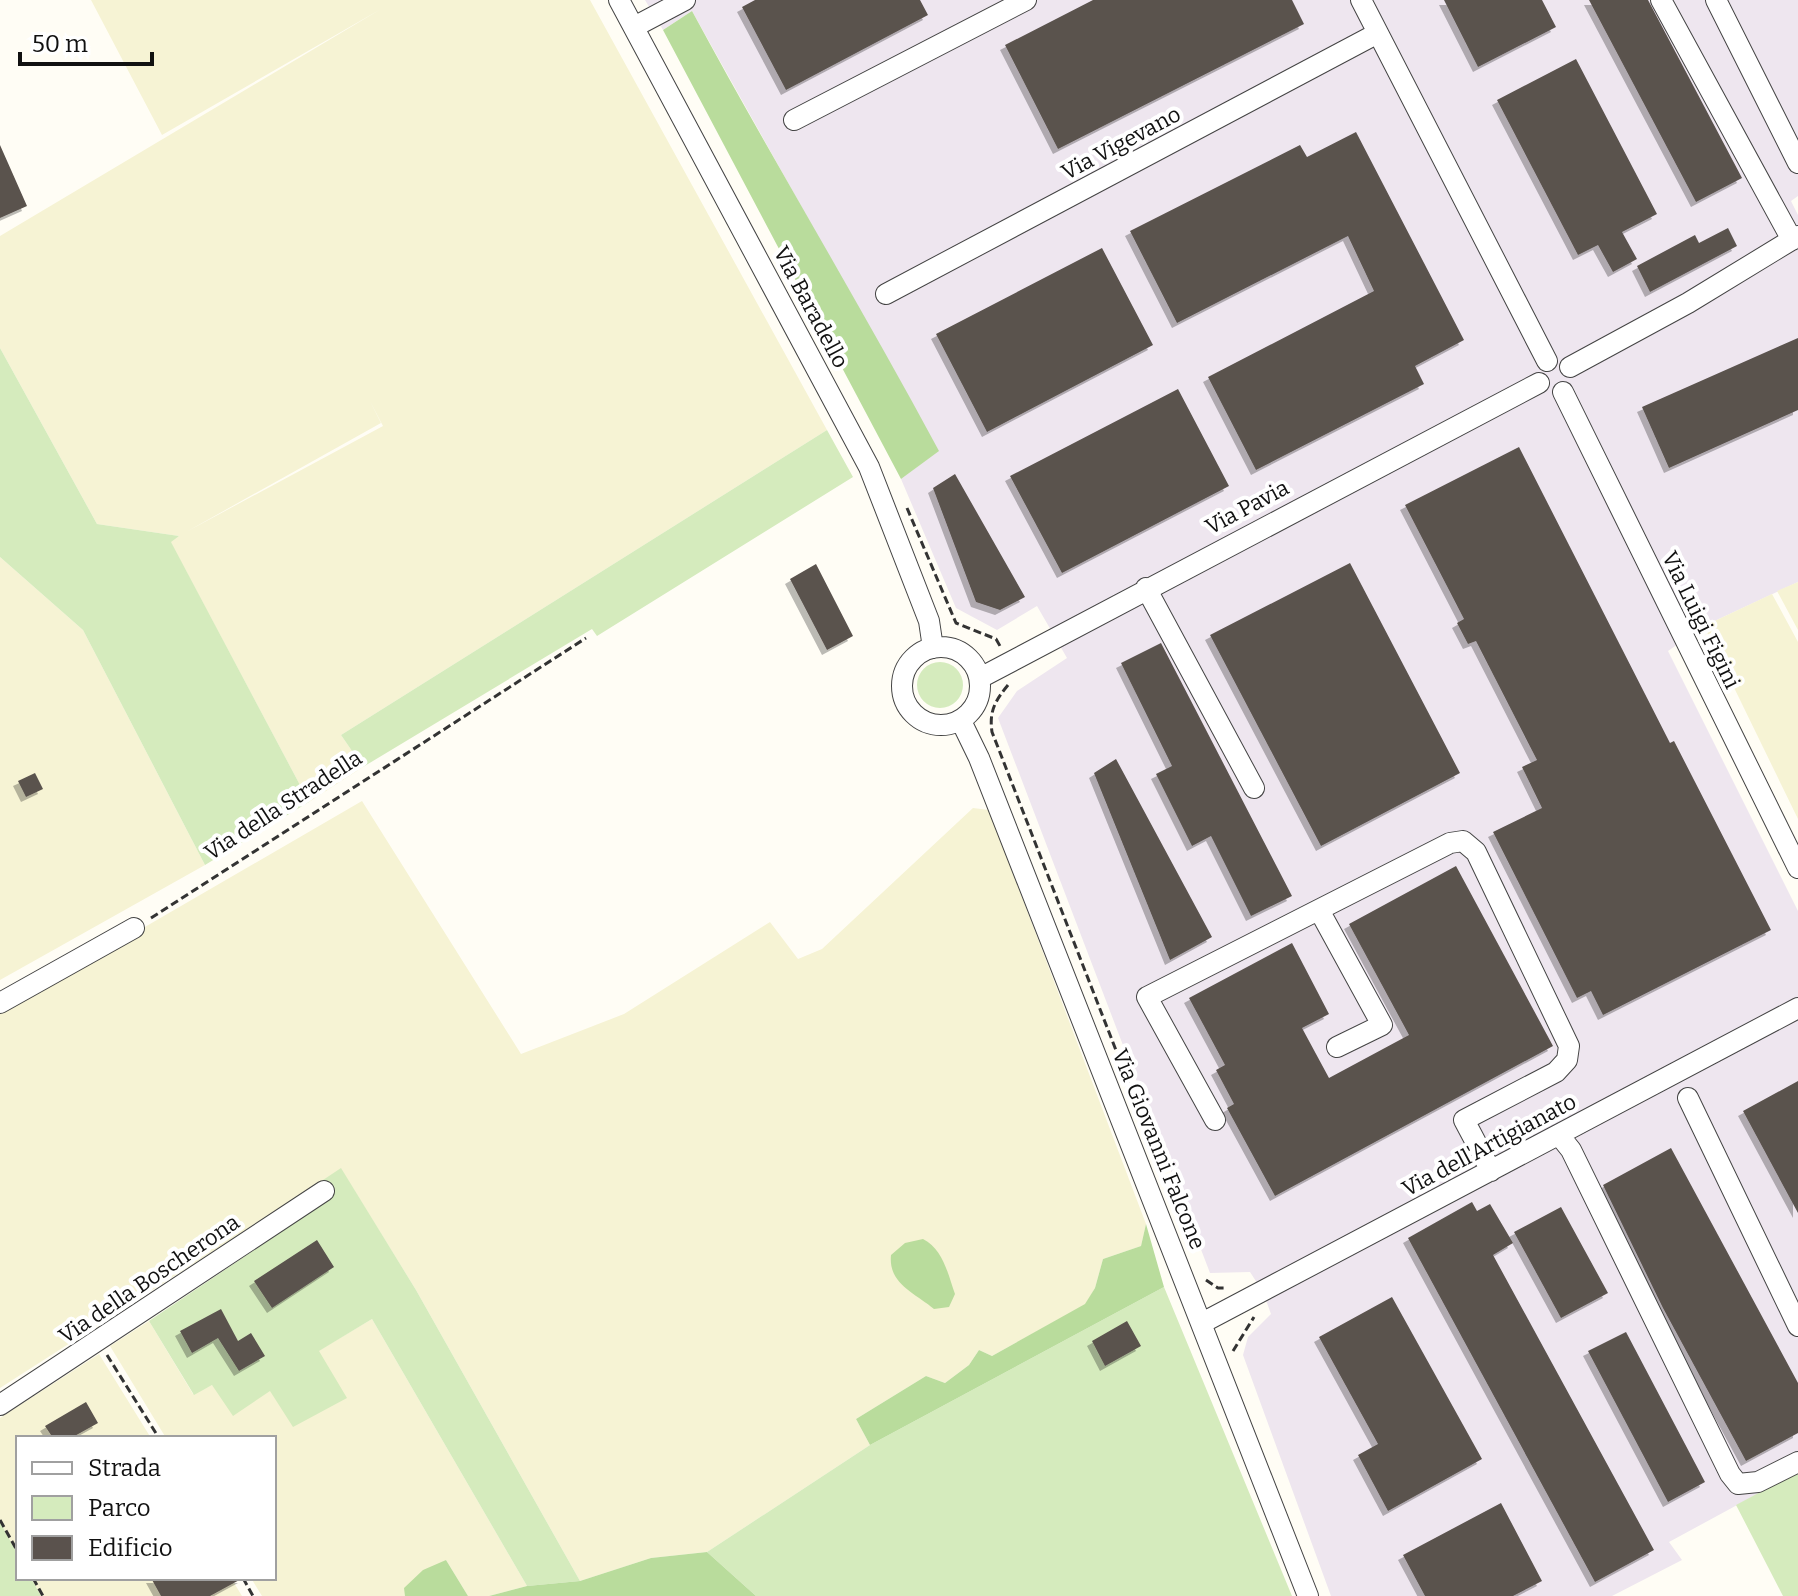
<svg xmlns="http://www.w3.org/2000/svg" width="1798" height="1596" font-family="Bitter,serif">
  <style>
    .industrial { fill: #eee6ef }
    .farmland { fill: #f6f3d4; fill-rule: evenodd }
    .green { fill: #d5ebbd }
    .forest { fill: #b9dc9c }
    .building { fill: #5a524d; filter: url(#shadow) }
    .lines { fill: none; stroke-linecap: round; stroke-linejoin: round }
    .minor-casing { stroke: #444; stroke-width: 22 }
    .path { stroke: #333; stroke-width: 3; stroke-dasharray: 8 4; stroke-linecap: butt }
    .minor { stroke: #fff; stroke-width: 20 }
    .labels { text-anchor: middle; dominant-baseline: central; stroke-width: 8; stroke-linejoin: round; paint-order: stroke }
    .street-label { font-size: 22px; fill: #111; stroke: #fff }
  </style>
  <defs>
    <filter id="shadow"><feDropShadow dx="-5" dy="5" stdDeviation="0" flood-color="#0004"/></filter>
  </defs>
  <rect width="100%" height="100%" fill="#fffdf5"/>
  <path class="industrial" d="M645,0H1798V196L1791,201L1798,215V582L1704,626L1668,651L1798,911V1472L1669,1542L1682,1560L1612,1596H1331L1243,1355L1248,1337L1271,1314L1263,1292L1250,1272L1210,1273L998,718L1017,691L1067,658L1037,606L997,630L956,608L901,479L938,451L692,11L663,30Z"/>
  <path class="farmland" d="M91,0H590L827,430L341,735L363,767L309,802L170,541L179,536L97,524L0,348V236L381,9L162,135ZM370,401L383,426L186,532L381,423Z
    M0,557L83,630L205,865L0,980Z
    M1798,582V630L1777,591Z
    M1772,594L1798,642V819L1704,626Z
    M362,801L521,1054L624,1014L770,922L798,959L822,949L973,808L989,810L1146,1224L1141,1246L1103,1259L1095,1288L1086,1304L992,1356L979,1350L969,1365L945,1383L926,1376L856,1419L870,1445L707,1552L651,1558L580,1581L416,1290L341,1169L0,1388V1011Z
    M372,1319L527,1586L489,1596H468L446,1560L405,1588V1596H262L251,1578H274V1438H166L110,1346L149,1321L193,1394L212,1385L253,1401L318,1351Z
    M99,1354L151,1438H18V1555L0,1522V1418Z
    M31,1578H231L242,1596H41Z"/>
  <path class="green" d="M0,348L97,524L179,536L171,542L309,802L205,865L83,630L0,557Z
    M827,430L853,477L597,636L592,629L363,767L341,735Z
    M917 685a23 23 0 1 1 46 0a23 23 0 1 1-46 0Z
    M341,1168L416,1290L580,1581L527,1586L372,1319L319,1351L347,1398L293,1427L270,1391L233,1416L212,1385L194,1395L149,1321L327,1201L317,1184Z
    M1164,1287L1292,1596H756L707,1552L870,1445Z
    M1798,1472V1596H1783L1736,1505Z
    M0,1522L18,1555V1578H31L41,1596H0Z"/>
  <path class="forest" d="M692,11C772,159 859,302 939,451L901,479L663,30Z
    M1146,1224L1164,1287L870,1445L856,1419L926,1376L945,1383L969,1365L979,1350L992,1356L1085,1304L1095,1288L1103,1259L1141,1246Z
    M923,1239C943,1249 948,1274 955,1294L949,1307L934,1309C915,1293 888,1284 891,1255L905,1243Z
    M707,1552L756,1596H489L527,1586L580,1581L651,1558Z
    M446,1560L468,1596H405L404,1588L423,1570Z"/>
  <path class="building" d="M755,0H920L928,15L786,90L742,7Z
    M1093,0H1292L1304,24L1058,149L1005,45Z
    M1444,0H1542L1556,27L1478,67Z
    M1589,0H1648L1742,178L1696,202Z
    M1576,59L1657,214L1622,232L1637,259L1613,272L1598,245L1578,255L1497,100Z
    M1356,132L1464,340L1415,366L1424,384L1256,470L1208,377L1374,291L1348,236L1177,323L1130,231L1300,145L1307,157Z
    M0,145L27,206L0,218Z
    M1728,228L1737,246L1650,292L1637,266L1695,235L1699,243Z
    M1102,248L1153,345L987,432L936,334Z
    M1798,338V410L1669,468L1642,407Z
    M1178,389L1229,486L1062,573L1010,476Z
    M1519,447L1670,743L1674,741L1771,930L1603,1015L1591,991L1577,998L1493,832L1542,808L1522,767L1537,760L1476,641L1468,644L1457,623L1464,619L1405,505Z
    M955,474L1025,597L1000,610L976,602L933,488Z
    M1350,563L1460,773L1321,846L1210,635Z
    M816,564L853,636L827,650L790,579Z
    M1161,643L1292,896L1251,916L1211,836L1192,846L1156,774L1172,766L1121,663Z
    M1116,759L1212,937L1170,960L1094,773Z
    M35,773L43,789L26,797L18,781Z
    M1456,866L1553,1046L1275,1196L1227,1108L1234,1104L1216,1070L1225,1065L1189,998L1292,943L1329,1014L1302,1028L1329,1078L1409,1035L1349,924Z
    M1798,1081V1213L1743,1111Z
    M1671,1148L1798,1383V1433L1746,1461L1663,1308L1603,1185Z
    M1472,1202L1477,1211L1490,1204L1513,1243L1493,1255L1654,1550L1595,1582L1408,1238Z
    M1561,1207L1608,1293L1561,1318L1514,1232Z
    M317,1240L334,1267L272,1308L254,1281Z
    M1392,1297L1482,1459L1388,1511L1358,1455L1378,1444L1319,1337Z
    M221,1309L238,1341L251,1333L265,1356L239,1371L218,1338L192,1353L180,1331Z
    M1127,1321L1141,1346L1105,1366L1092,1341Z
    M1626,1332L1705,1482L1668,1502L1588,1351Z
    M86,1402L98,1423L71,1438H53L45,1426Z
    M1501,1503L1542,1581L1513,1596H1425L1403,1555Z
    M151,1578H243L210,1596H161Z"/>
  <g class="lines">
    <defs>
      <path id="minor" d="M619,0L869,467L929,621L933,648
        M1361,0L1547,361
        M1661,0L1792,240
        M1716,0L1798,163
        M634,27L685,0
        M794,120L1026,0
        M886,294L1378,33
        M1570,367L1688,303L1798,236
        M1563,392L1798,868
        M1146,588L1254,788
        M902 686a39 39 0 1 1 78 0a39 39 0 1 1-78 0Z
        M980,678L1539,383
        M961,721L979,758L1308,1596
        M1319,910L1382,1025L1337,1047
        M0,1003L134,928
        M1688,1098L1798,1326
        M1215,1120L1147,997L1450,843L1463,841L1476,852L1569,1046L1567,1060L1556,1072L1464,1120L1491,1171
        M1559,1135L1571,1150L1730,1474L1738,1484L1758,1482L1798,1462
        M1202,1323L1798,1008
        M0,1405L324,1191"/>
    </defs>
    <use href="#minor" class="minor-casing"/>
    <path class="path" d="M907,508L956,623L996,639L1000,646
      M1008,685C995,701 989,711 992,732L1188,1235
      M151,918L586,638
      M1206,1280L1218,1288H1227
      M1233,1351L1254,1317
      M107,1355L159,1438
      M0,1520L18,1552
      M33,1578L43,1596
      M243,1578L253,1596"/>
    <use href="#minor" class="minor"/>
  </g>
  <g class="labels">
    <g class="street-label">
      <text transform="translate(1121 143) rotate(-28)">Via Vigevano</text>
      <text transform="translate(811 307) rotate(62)">Via Baradello</text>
      <text transform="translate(1247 507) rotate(-28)">Via Pavia</text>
      <text transform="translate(1701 620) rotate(64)">Via Luigi Figini</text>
      <text transform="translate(283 805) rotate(-33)">Via della Stradella</text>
      <text transform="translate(1489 1145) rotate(-28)">Via dell'Artigianato</text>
      <text transform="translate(1159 1149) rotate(68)">Via Giovanni Falcone</text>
      <text transform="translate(149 1279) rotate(-34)">Via della Boscherona</text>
    </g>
  </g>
  <rect x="16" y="1436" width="260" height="144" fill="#ffffff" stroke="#a0a0a0" stroke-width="2"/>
  <rect x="32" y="1462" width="40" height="12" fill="#ffffff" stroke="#a0a0a0" stroke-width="2"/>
  <text x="88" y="1476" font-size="24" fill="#111111">Strada</text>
  <rect x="32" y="1496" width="40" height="24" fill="#d5ebbd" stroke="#a0a0a0" stroke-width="2"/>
  <text x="88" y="1516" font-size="24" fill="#111111">Parco</text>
  <rect x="32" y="1536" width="40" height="24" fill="#5a524d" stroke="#a0a0a0" stroke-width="2"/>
  <text x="88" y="1556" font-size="24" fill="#111111">Edificio</text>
  <path d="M20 52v12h132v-12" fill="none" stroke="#111111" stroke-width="4"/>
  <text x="32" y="52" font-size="24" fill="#111111" stroke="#ffffff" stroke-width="6" paint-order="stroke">50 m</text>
</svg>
